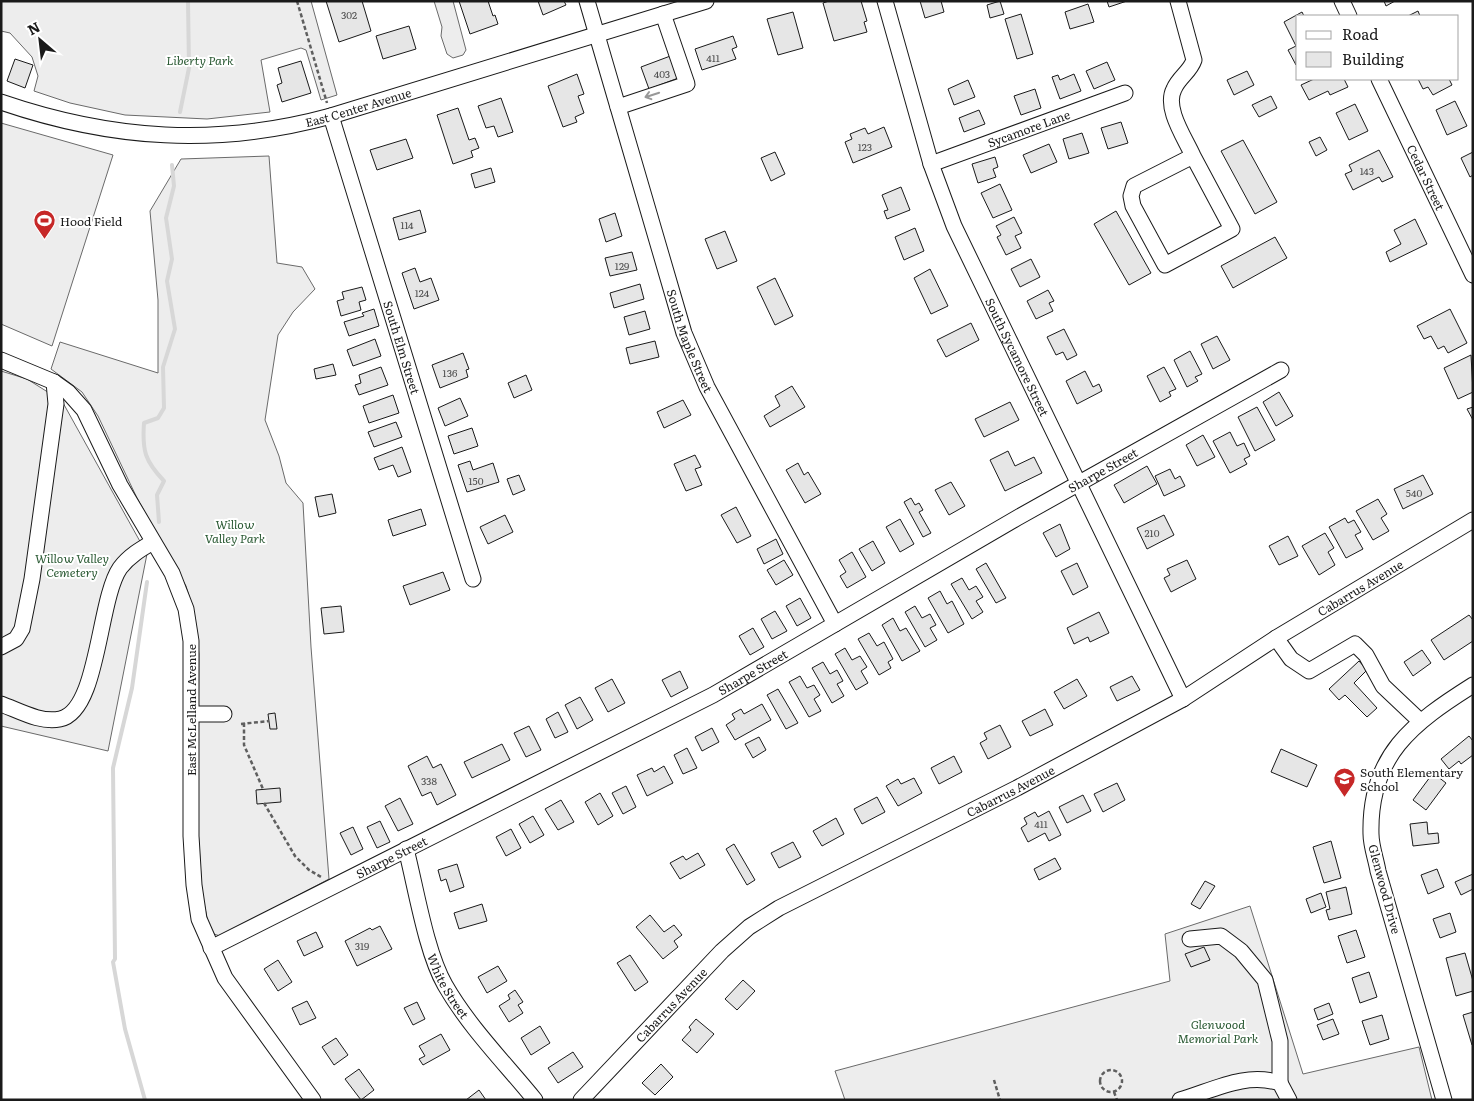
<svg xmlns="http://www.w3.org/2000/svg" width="1474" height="1101" font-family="Literata,serif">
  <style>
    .built { fill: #ededed; stroke: #6a6a6a }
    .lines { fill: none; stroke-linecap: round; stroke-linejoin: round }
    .stream { stroke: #d7d7d7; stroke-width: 4 }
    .building { fill: #e6e6e6; stroke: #1a1a1a }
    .minor-casing { stroke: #1a1a1a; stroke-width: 17 }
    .path { stroke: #5f5f5f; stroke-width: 2.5; stroke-dasharray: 4 2.5; stroke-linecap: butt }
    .minor { stroke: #fff; stroke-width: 15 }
    .oneway { stroke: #989898 }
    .labels { text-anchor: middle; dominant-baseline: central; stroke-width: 4; stroke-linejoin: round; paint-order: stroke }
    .number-label { font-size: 10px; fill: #4d4d4d }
    .park-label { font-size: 12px; font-style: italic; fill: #2b5a34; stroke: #fff }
    .street-label { font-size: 12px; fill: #1a1a1a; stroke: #fff }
    .poi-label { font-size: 12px; fill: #1a1a1a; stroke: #fff; text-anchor: start }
  </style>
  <rect width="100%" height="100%" fill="#fff"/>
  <path class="built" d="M1,1H311L337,95L321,100L306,50L301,48L261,60L270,112L207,119L125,115L70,103L34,91L38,76L32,57L10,33L1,31Z
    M434,1H453L466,50L463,55L453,58L447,54L441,36L442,27Z
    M1,123L113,155L52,346L1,324Z
    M269,156L277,263L302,267L315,289L293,312L278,335L265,420L279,456L286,483L303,503L311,647L329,879L220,936L214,934L209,927L202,894L197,812L199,654L193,609L186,586L137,498L98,416L82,392L51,369L60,342L158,373V300L150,211L181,159Z
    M1,371L27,379L62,401L147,554L108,751L1,726Z
    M1250,906L1303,1074L1419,1047L1432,1100H845L835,1071L1170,981L1165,934Z"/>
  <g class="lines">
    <path class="stream" d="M180,112L189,68L188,1
      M159,522L157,495L164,481C145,461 142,451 144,423L158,418L164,408L163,367L175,329L167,281L172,259L166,218L174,186L172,165
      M145,1100L125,1029L113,962L115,959L113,768L132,688L147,582"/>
  </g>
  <path class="building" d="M326,1H362L371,31L339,42Z
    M459,1H488L493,16L495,15L498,24L470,34Z
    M538,1H564L566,5L543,15Z
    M829,1H861L867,21L864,22L867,32L834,41L823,3Z
    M920,1H941L944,12L925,18Z
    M1000,1L1004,14L990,18L987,5Z
    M1107,1H1127L1109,7Z
    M1384,1H1395L1386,6Z
    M1088,4L1094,22L1070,29L1065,12Z
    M1418,11L1420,16H1408Z
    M793,12L803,48L778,55L767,19Z
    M1302,12L1304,16H1298L1296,65L1288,50L1296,46L1284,22Z
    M1021,14L1033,54L1017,59L1005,19Z
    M409,26L416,49L383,59L376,36Z
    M733,36L737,47L732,49L736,59L702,70L695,49Z
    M673,55L681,77L649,89L641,67Z
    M15,59L33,65L25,88L7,81Z
    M301,61L311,93L282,102L277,85L282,83L278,68Z
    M1107,62L1115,80L1094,89L1086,71Z
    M1247,71L1254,85L1234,95L1227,80Z
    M577,74L584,94L578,96L584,113L575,117L577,122L563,127L548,86Z
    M1074,74L1081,91L1060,99L1052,77L1058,75L1060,80Z
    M1314,79H1344L1348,87L1330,95L1328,91L1309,100L1301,85Z
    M1418,79H1449L1452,85L1433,95L1428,87L1423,89Z
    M968,80L975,97L954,105L948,89Z
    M1035,89L1041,108L1021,115L1014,96Z
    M1271,96L1277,108L1259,117L1252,105Z
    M501,98L513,132L498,137L494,126L486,128L478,106Z
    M1455,101L1467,126L1447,135L1436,110Z
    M1355,104L1368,131L1349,140L1336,113Z
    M458,108L469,140L475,138L479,148L471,151L473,157L453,164L437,115Z
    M979,110L985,124L964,132L959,118Z
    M1121,122L1128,143L1108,149L1101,128Z
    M884,127L892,147L853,163L845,142L852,139L850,134L865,128L868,134Z
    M1082,133L1089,153L1069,159L1063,139Z
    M1320,137L1327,150L1316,156L1309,142Z
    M406,139L413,158L377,170L370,150Z
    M1243,140L1277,202L1255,214L1221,151Z
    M1049,144L1057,162L1031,173L1023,155Z
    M1379,150L1393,177L1382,182L1379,177L1353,190L1345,174L1352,171L1349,165Z
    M775,152L785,174L771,181L761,158Z
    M1473,152V175L1470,177L1461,158Z
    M995,157L998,167L993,169L996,177L978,183L972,164Z
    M491,168L495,182L475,188L471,174Z
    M1000,184L1012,210L993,218L981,193Z
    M901,187L910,210L887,219L884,211L888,210L882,195Z
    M420,210L426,232L399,240L393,218Z
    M1116,211L1151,273L1129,285L1094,224Z
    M615,213L622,236L606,242L599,219Z
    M1014,217L1022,233L1015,236L1021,248L1006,255L997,237L1001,235L996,226Z
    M1415,219L1427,244L1390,262L1386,252L1401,244L1394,230Z
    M915,228L924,251L904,260L895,237Z
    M725,231L737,261L717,269L705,239Z
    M1275,237L1287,258L1233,288L1221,266Z
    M632,252L637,270L610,276L605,258Z
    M1031,259L1040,277L1020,287L1011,269Z
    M415,268L420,282L431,278L439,300L414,309L402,273Z
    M930,269L948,306L931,314L914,278Z
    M775,278L793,316L775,325L757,287Z
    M640,284L644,299L614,308L610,293Z
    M362,287L366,300L359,302L361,310L341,316L337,301L344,299L342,292Z
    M1048,290L1054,301L1049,303L1053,311L1036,319L1027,301Z
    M374,309L379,326L349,336L344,322L364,316L362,313Z
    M1450,309L1467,343L1448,353L1444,346L1438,349L1431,336L1424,339L1417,326Z
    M645,311L650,329L629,335L624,317Z
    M971,323L979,340L946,357L937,340Z
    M1064,329L1077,355L1067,360L1063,352L1056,355L1047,337Z
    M1217,336L1230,360L1213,369L1201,344Z
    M375,339L381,356L353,366L347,350Z
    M655,341L659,357L630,364L626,348Z
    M1190,351L1202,374L1195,377L1198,381L1187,387L1174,360Z
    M463,353L469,369L466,370L468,377L440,388L432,365Z
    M1471,355L1473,392L1458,399L1444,368Z
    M333,364L336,375L316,379L314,369Z
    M381,367L388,385L359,395L355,385L361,383L359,375Z
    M1164,367L1176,389L1169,392L1171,396L1160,402L1147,376Z
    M1085,371L1093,387L1099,384L1102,391L1077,404L1066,381Z
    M526,375L532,390L514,398L508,383Z
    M792,386L805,407L770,427L764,416L780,406L775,396Z
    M1279,392L1293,416L1276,426L1263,402Z
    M393,395L399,413L369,423L363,406Z
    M460,398L468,416L445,426L438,408Z
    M683,400L691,415L664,428L657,412Z
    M1010,402L1019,420L984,437L975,419Z
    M1257,407L1275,440L1255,451L1238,417Z
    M1473,407V420L1467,409Z
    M396,422L402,437L374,447L368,432Z
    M472,428L478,446L454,454L448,436Z
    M1230,432L1237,446L1244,443L1250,456L1244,459L1247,464L1230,473L1213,441Z
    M1203,435L1215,457L1197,466L1186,445Z
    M402,447L411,472L398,477L393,465L379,470L374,458Z
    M1008,451L1015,466L1034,457L1042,473L1005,491L990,460Z
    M695,455L701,467L695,469L702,485L686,491L674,464Z
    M470,461L473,470L493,463L499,482L467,492L458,465Z
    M798,463L804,475L808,472L821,494L805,503L786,470Z
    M1147,466L1157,484L1124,503L1114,485Z
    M1170,469L1175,479L1180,476L1185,486L1164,496L1155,476Z
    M519,475L525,490L513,495L507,479Z
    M1423,475L1433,494L1403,509L1394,489Z
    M951,482L965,506L949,515L935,490Z
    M332,494L336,513L319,517L315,497Z
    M911,498L915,505L919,503L923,510L919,512L931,533L923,537L904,502Z
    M1378,499L1387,514L1381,518L1389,531L1373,540L1356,511Z
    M736,507L751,536L737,543L721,515Z
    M421,509L426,525L393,536L388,520Z
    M505,515L513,532L488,544L480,527Z
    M1164,515L1174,535L1147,549L1137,528Z
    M1345,518L1348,523L1354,520L1361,532L1355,535L1363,549L1346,558L1329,527Z
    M900,519L914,544L900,552L886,527Z
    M1060,524L1070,549L1056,557L1043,533Z
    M1325,533L1334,548L1328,552L1335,565L1319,575L1302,546Z
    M1288,536L1298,556L1279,565L1269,546Z
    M776,539L783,554L764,564L757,549Z
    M873,541L885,563L872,571L859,549Z
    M852,552L866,577L847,588L840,576L846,572L839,560Z
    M784,560L793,575L776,585L767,570Z
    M1187,560L1196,579L1171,592L1164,578L1170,575L1167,569Z
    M986,563L1006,598L996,603L976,569Z
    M1077,563L1088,587L1073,595L1061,571Z
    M443,572L450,590L410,605L403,586Z
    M962,578L969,590L976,586L983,597L976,601L983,612L972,619L951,584Z
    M940,591L947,604L952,601L964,624L948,633L928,598Z
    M800,598L811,618L797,626L786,606Z
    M341,606L344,632L324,634L321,608Z
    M915,606L922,618L930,614L936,625L930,628L937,640L925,647L905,612Z
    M775,611L787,631L772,639L761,619Z
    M1099,612L1109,633L1090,642L1088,637L1074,644L1067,628Z
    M1469,615L1473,620V641L1444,660L1431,640Z
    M893,618L900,631L906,628L920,651L902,661L882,625Z
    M753,628L764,647L750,655L739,636Z
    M869,633L877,646L884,642L893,659L888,662L891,668L879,675L858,639Z
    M845,648L852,660L860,656L867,667L861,671L868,683L856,690L835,654Z
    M1422,650L1431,663L1413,676L1404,662Z
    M1359,661L1367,670L1354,683L1377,708L1367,717L1345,695L1339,700L1329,689Z
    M823,662L830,674L837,670L843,681L837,684L844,696L832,703L812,668Z
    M680,671L688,688L671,697L662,680Z
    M800,676L807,688L814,685L820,695L814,699L821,711L809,717L789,682Z
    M1132,676L1140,690L1117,701L1110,687Z
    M612,679L625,703L608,712L595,688Z
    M1077,679L1087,696L1064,709L1054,692Z
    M778,689L798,723L786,729L767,695Z
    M580,697L593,720L577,729L565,705Z
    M762,704L771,720L735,740L726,725L735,719L732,714L741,709L744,714Z
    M1045,709L1053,725L1030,736L1022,721Z
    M558,712L568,732L555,738L546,719Z
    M275,713L277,729H270L268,714Z
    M1000,725L1011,747L988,759L980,743L987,739L984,733Z
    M529,726L541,750L526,757L514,733Z
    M712,728L719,742L702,751L695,737Z
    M1469,736L1473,741V755L1461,764L1459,761L1449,769L1441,759Z
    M759,737L766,750L753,758L745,744Z
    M502,744L510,760L472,778L464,762Z
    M687,748L697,768L683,774L674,755Z
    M1281,749L1317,765L1307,787L1271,772Z
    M427,756L433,768L441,764L456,795L437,805L431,792L422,796L408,766Z
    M954,756L962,772L939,784L931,768Z
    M664,766L673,783L647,796L637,775L652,768L654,772Z
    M1433,773L1446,783L1426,810L1413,800Z
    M914,778L922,793L898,806L886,786L898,779L901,784Z
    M1117,783L1125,800L1103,812L1094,794Z
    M626,786L636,807L623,814L612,793Z
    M280,788L281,802L257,804L256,790Z
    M600,793L613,816L598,825L585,802Z
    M1083,795L1091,811L1067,823L1059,807Z
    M877,797L885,812L862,824L854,809Z
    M400,798L413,824L398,831L385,806Z
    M561,800L574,822L558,830L545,809Z
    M1049,811L1061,835L1049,841L1045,833L1028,842L1021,828L1027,824L1024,818L1035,812L1038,817Z
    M533,816L544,835L530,843L519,824Z
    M836,818L844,834L822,846L813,831Z
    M380,821L390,842L377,848L367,827Z
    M1427,822L1428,834L1438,833L1439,843L1413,846L1410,824Z
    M353,827L363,849L351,855L340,833Z
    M511,829L521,848L506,856L496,837Z
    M1331,841L1341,878L1324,883L1313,847Z
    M793,842L801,857L779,868L771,853Z
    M734,844L755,880L747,885L726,849Z
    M698,853L705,865L680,879L670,863L683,856L686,860Z
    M1055,858L1061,869L1039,880L1034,869Z
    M457,864L464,887L450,892L446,879L441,881L438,870Z
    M1437,869L1444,887L1428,894L1421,875Z
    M1473,874V889L1461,895L1455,882Z
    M1205,881L1215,886L1200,909L1191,904Z
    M1346,887L1352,914L1329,920L1326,910L1330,909L1326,892Z
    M1321,893L1326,907L1311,913L1306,899Z
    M482,904L487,921L459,929L454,913Z
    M1450,913L1456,932L1440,938L1433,919Z
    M650,915L664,932L674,925L682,935L674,941L678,947L663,959L636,927Z
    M380,926L392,949L357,966L345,941L370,928L372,930Z
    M1356,930L1365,957L1347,963L1338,936Z
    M316,932L323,947L304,956L297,941Z
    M1204,947L1210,960L1191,967L1185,954Z
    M1465,953L1473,981V991L1456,996L1446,958Z
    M630,955L648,982L635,991L617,963Z
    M278,960L292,982L278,991L264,969Z
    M498,966L507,981L487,993L478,977Z
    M1369,972L1377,997L1360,1003L1352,978Z
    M743,980L755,991L737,1010L725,999Z
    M515,990L523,1002L518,1005L523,1013L509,1022L499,1006L510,999L508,995Z
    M307,1001L316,1018L300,1025L292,1008Z
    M417,1002L425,1019L413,1025L404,1008Z
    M1329,1003L1333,1014L1318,1020L1314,1009Z
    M1473,1012V1044L1472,1045L1463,1015Z
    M1382,1015L1389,1039L1370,1045L1362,1021Z
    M696,1019L714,1034L697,1053L682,1040L691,1030L689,1027Z
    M1333,1019L1339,1034L1323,1040L1317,1025Z
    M540,1026L550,1043L531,1055L521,1038Z
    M441,1034L450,1050L423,1065L419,1059L425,1056L419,1046Z
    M336,1038L348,1055L334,1065L322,1047Z
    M573,1052L583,1067L558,1083L548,1068Z
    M661,1064L673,1077L655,1095L642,1083Z
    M359,1069L374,1090L361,1100L345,1079Z
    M479,1090L486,1100H466Z"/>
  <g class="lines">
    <defs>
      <g id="minor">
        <path id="s1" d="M587,1L684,333L707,387L835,624"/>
        <path id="s2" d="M885,1L931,164L954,226L1183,699"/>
        <path d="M1178,1L1194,60C1190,72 1179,77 1174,89C1164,108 1185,138 1193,156L1134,186L1131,196L1133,206L1165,265L1232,229L1193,156"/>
        <path d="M1342,1L1349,16"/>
        <path id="s3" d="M1379,79L1473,275"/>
        <path id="s4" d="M1,102C112,140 217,147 331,116L706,1"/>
        <path d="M618,107L687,84L663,14"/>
        <path id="s5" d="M331,116L473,579"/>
        <path id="s6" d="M931,164L1125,93"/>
        <path d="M1,360L54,382L68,392L84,410L120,485L172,573L186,609L191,641V836L194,885L199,919L225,978L313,1100"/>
        <path d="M1276,638L1291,659L1309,671L1355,644L1366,655L1383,686L1420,721"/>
        <path d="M1,647L16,639L22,629L32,579L56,404L54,382"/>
        <path d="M1,704C20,711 40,723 60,719C99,711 98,600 120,568C129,556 141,549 153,542"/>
        <path d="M192,714H224"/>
        <path id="s7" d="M406,849C416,888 426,952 445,985C469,1027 505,1063 535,1100"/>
        <path d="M1190,939L1221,936L1241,951L1265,980L1280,1041V1083"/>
        <path id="s8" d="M211,948L713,695L1017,518L1281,370"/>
        <path id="s9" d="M581,1100L722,951L749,927L779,908L1017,788L1183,699L1276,638L1473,520"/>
        <path d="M1180,1100C1214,1090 1245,1072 1280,1083L1289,1100"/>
        <path d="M1444,1100L1378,871C1376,859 1371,846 1371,834C1369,755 1413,723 1473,685"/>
      </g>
    </defs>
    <use href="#minor" class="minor-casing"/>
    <path class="path" d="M297,1L327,103
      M244,723V745L263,789
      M241,724L269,721
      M264,803L295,856L309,870L321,877
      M1100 1081a11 11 0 1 1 22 0a11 11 0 1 1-22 0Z
      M994,1080L1000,1100
      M1114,1092L1117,1100"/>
    <use href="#minor" class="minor"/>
  </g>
  <defs><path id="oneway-shaft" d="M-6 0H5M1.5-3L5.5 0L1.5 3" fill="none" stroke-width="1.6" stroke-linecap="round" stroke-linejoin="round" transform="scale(1.25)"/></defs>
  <use class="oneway" href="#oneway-shaft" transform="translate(652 95) rotate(162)"/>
  <defs>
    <symbol id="stadium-pin" viewBox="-11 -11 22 30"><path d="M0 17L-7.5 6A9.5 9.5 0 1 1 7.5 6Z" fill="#c62828" stroke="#fff"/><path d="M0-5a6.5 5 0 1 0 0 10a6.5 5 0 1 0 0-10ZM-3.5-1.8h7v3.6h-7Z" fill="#fff"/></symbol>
    <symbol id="school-pin" viewBox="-11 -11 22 30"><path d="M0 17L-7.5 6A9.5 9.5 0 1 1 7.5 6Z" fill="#c62828" stroke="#fff"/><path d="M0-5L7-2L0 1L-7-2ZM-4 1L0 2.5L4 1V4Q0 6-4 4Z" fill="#fff"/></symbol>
  </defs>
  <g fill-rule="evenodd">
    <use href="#stadium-pin" x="32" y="208" width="25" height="34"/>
    <use href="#school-pin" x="1332" y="766" width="25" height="34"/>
  </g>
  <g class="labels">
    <g class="number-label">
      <text x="349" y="14">302</text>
      <text x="713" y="57">411</text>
      <text x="662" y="73">403</text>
      <text x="865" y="146">123</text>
      <text x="1367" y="170">143</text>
      <text x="407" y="224">114</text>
      <text x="622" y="265">129</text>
      <text x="422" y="292">124</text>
      <text x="450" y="372">136</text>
      <text x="476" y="480">150</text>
      <text x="1414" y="492">540</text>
      <text x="1152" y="532">210</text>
      <text x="429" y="780">338</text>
      <text x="1041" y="823">411</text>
      <text x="362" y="945">319</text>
    </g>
    <g class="park-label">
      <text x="200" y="60">Liberty Park</text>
      <text x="235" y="524">Willow<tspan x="235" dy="14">Valley Park</tspan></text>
      <text x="72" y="558">Willow Valley<tspan x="72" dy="14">Cemetery</tspan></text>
      <text x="1218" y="1024">Glenwood<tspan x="1218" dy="14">Memorial Park</tspan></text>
    </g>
    <g class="street-label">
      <text stroke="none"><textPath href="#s4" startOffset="364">East Center Avenue</textPath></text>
      <text stroke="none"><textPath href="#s6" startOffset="104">Sycamore Lane</textPath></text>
      <text stroke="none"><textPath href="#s3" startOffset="109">Cedar Street</textPath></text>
      <text stroke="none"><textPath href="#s1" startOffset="355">South Maple Street</textPath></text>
      <text stroke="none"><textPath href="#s5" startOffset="242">South Elm Street</textPath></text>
      <text stroke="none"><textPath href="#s2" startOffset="381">South Sycamore Street</textPath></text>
      <text stroke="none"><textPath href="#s8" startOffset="1012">Sharpe Street</textPath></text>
      <text stroke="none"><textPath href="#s9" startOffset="941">Cabarrus Avenue</textPath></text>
      <text stroke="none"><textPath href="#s8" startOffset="608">Sharpe Street</textPath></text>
      <text transform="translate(191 710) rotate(-90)">East McLelland Avenue</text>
      <text stroke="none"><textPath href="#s9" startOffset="536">Cabarrus Avenue</textPath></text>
      <text stroke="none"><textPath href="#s8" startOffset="202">Sharpe Street</textPath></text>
      <text transform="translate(1385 889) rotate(75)">Glenwood Drive</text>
      <text stroke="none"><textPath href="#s7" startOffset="144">White Street</textPath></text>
      <text stroke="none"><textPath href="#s9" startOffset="131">Cabarrus Avenue</textPath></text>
    </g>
    <g class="poi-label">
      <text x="60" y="221">Hood Field</text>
      <text x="1360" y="772">South Elementary<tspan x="1360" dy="14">School</tspan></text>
    </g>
  </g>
  <rect width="1474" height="1101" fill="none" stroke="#1a1a1a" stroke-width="5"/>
  <rect x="1296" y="15" width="162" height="65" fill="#ffffff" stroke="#a3a3a3"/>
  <rect x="1306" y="31" width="25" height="8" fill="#ffffff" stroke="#a3a3a3"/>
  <text x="1342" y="40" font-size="15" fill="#1a1a1a">Road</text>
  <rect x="1306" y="52" width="25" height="15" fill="#e6e6e6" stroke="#a3a3a3"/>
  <text x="1342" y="65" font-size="15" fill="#1a1a1a">Building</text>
  <g transform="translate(40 40) rotate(332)" stroke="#ffffff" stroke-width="4" paint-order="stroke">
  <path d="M0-4L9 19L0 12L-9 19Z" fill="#1a1a1a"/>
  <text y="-8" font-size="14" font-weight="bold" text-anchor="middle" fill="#1a1a1a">N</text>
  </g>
</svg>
